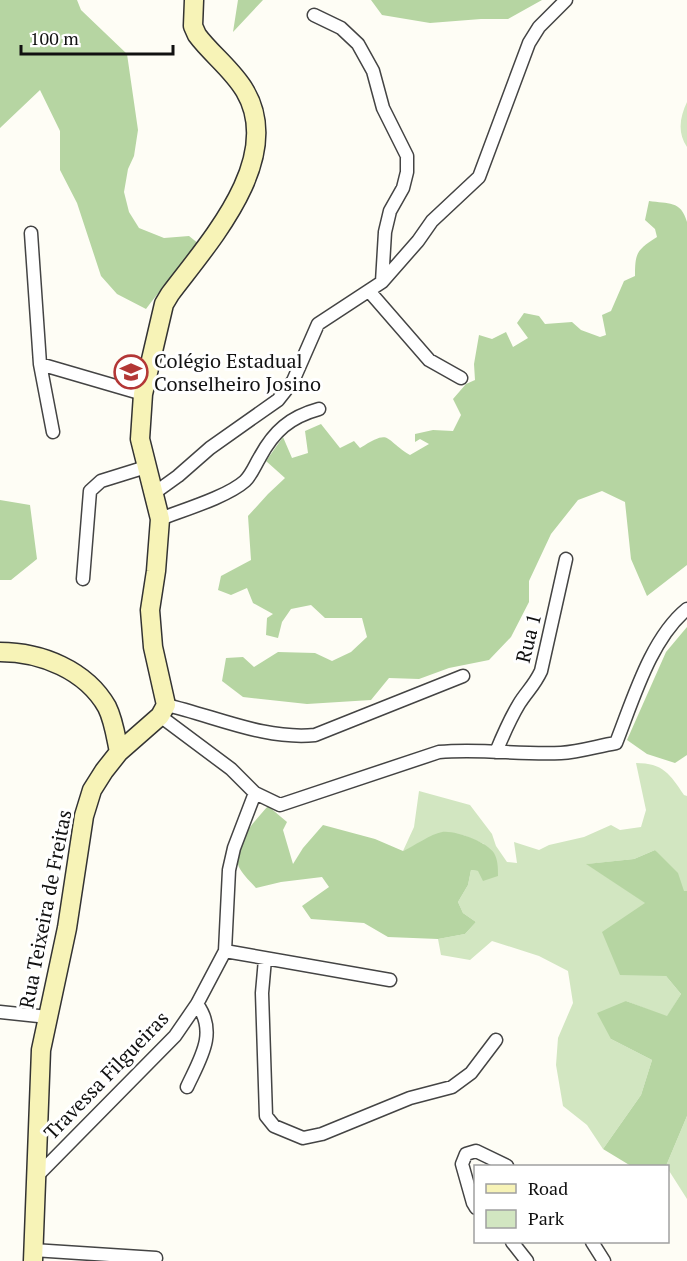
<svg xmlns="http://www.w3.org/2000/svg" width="687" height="1261" font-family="'PT Serif',serif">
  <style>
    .green { fill: #d2e6c1 }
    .forest { fill: #b6d5a2 }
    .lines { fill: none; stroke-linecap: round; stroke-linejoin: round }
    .street-casing { stroke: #444; stroke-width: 15 }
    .secondary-casing { stroke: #333; stroke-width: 21 }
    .street { stroke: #fff; stroke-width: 12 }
    .secondary { stroke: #f7f3b7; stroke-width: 18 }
    .labels { text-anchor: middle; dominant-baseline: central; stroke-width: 6; stroke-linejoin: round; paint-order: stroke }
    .poi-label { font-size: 20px; fill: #111; stroke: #fff; text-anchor: start }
    .street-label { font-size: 20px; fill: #111; stroke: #fff }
  </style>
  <rect width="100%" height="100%" fill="#fefdf5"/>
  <path class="green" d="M687,102V147C677,132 680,117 687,102Z
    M636,763C663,763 670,774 684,795L687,796V891L684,892L655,850L634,859L587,864L646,903L666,976L681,994L667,1017L626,1001L611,1039L652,1060L641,1095L603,1149L587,1125L563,1106L556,1065L558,1038L573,1003L568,971L539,956L492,941L470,960L441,955L438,939L465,934L476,922L463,913L458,902L468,885L471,870L478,871L484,844L463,835L443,832L403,851L414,827L419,791L470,805L492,834L496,846L507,862L517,863L514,842L539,850L549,845L584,837L611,825L620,830L641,827L646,810Z
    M687,1116V1199L666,1166Z"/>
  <path class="forest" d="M0,0H77L81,10L127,54L138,130L134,156L128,169L124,192L129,212L139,228L164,238L189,236L199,244C182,267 163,286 146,309L117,294L101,276L77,203L60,170V131L40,90L0,128Z
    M238,0H263L233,32Z
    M371,0H542L508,19H481L430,23L382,15Z
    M649,201C668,204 681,200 687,222V565L647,596L631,559L625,502L602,491L578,500L551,534L529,581V602L511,637L489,660L449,668L419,679L389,678L371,700L307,704L243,697L222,681L226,658L243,657L254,667L278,652L315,653L332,661L351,652L367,637L362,618H325L311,605L291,609L282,622L278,638L266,635L267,618L273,614L253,603L247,588L231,595L218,590L221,576L251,560L248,516L268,494L285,478L266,461L283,437L292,458L308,453L305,431L321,424L340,448L354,441L360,448C392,428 383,439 410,455L429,444L420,439L415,442V434L433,430L453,431L461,415L453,399L466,384L475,380L474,364L479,335L492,339L506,332L513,347L528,338L517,323L524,313L539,316L545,324L572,322L581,330L600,337L606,335L602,315L611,311L624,281L635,276C635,252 637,250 657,237L655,229L645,220Z
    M0,500L30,505L37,559L11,580H0Z
    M687,627V755L675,763L647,754L627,740L666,652Z
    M268,806L287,822L283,830L293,864L303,848L323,825L375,839L403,851C414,846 431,834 442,832C455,830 487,842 494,853C498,860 498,868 498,876L483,881L478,871L471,870L468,885L458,902L463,913L476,922L465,934L438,939L388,937L364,923L311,919L302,906L329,887L322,877L281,882L256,888C251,882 244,876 240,869C228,848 255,821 268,806Z
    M655,850L678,873L684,891H687V1116L666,1166H631L603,1149L641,1095L652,1060L611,1039L597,1013L626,1001L667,1016L681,994L666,976L620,975L602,932L645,903L586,864L634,859Z"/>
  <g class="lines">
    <defs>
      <path id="street" d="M314,15L341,28L358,44L373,71L383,108L407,156V172L403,188L390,211L385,232L382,282
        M31,233L40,364L53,432
        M369,291L429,360L461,378
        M40,364L143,394
        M153,494L178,476L210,448L278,400L293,381L318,324L382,282L418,241L432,221L479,177L529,43L539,27L566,0
        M160,519C183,510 227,497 245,481C252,474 255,465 260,457C274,431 290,417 319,409
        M83,579L90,491L101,481L146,467
        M166,705C215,716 264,740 315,735L463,676
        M160,716L231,769L255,793L280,805L439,752C480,748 520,755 561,753C579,752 598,746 616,743C633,700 651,638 687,609
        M496,752C503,735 510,719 519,704C527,691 534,686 541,671L566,559
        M225,951L390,980
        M265,959L262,993L266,1116L274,1126L303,1138L322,1134L410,1098L452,1087L471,1073L496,1040
        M0,1012L48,1017
        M187,1087C200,1059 218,1033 197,1004
        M37,1176L175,1036L197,1004L225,951L229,870L234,848L255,793
        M476,1208L473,1203L462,1164L466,1154L476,1151L507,1166
        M512,1242L527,1261
        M592,1242L604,1261
        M33,1250L156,1258"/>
      <path id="secondary" d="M0,652C41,652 86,670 107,707C114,721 116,738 119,752
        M33,1261L41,1050L67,928L84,816L92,790L104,771L119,752L160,716L166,705L153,647L150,610L156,571L160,519L140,439L143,394L164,304L170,294C209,242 285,159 245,91C233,70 211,54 197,35L193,26L194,0"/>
    </defs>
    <use href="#street" class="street-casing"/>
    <use href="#secondary" class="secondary-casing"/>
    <use href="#street" class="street"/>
    <use href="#secondary" class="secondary"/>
  </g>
  <defs>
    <symbol id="school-ring" viewBox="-11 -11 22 22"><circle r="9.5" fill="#fff" stroke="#b33736" stroke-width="1.5"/><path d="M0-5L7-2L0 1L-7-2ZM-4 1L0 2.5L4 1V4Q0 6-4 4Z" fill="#b33736"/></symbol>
  </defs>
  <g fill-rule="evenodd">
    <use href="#school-ring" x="112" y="353" width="38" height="38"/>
  </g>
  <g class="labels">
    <g class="poi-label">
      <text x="154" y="360">Colégio Estadual<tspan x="154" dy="23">Conselheiro Josino</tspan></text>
    </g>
    <g class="street-label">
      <text transform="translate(528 638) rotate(-76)">Rua 1</text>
      <text transform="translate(45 909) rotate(-79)">Rua Teixeira de Freitas</text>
      <text transform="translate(106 1075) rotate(-46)">Travessa Filgueiras</text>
    </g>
  </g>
  <rect x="474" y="1165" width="195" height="78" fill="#ffffff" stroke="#a0a0a0" stroke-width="1.5"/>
  <rect x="486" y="1184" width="30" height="9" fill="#f7f3b7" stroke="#a0a0a0" stroke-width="1.5"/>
  <text x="528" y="1195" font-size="18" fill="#111111">Road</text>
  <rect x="486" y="1210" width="30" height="18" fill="#d2e6c1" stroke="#a0a0a0" stroke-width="1.5"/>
  <text x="528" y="1225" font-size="18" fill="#111111">Park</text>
  <path d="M21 45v9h152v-9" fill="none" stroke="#111111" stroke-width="3"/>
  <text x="30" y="45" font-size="18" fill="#111111" stroke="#ffffff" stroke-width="4.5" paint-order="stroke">100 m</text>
</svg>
